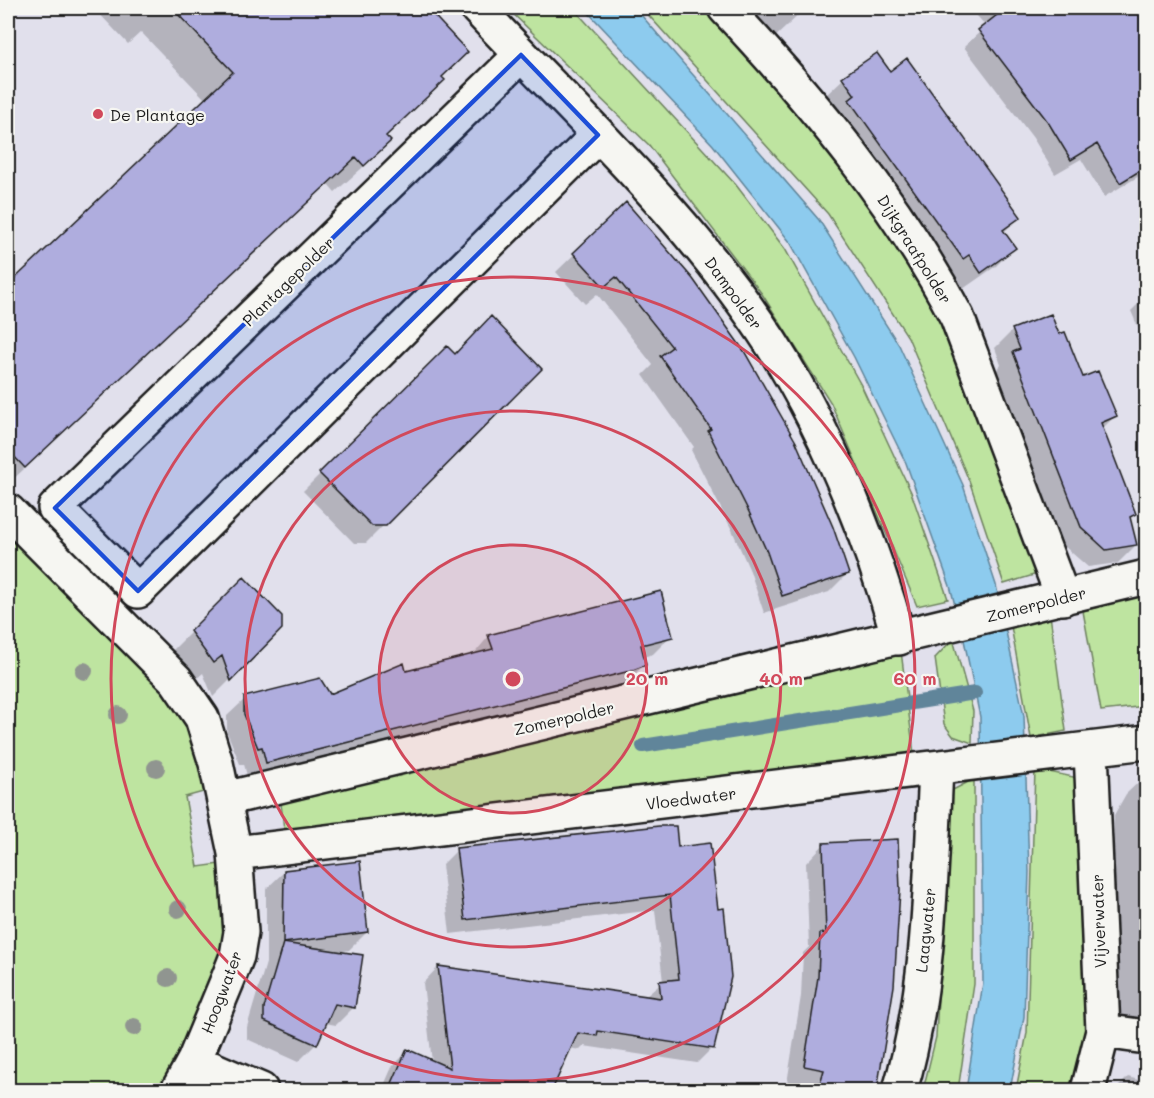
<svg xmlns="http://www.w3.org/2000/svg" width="1154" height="1098" font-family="Mali,sans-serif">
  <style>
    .green { fill: #bee4a0; stroke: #6d805e; stroke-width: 1.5 }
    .water { fill: #8dcbee; stroke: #60859a; stroke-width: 1.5 }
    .shadow { fill: #0003 }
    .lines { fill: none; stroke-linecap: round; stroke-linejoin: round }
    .stream { stroke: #60859a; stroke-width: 14 }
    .building { fill: #afadde; stroke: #1c1c1c; stroke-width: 1.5 }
    .minor-casing { stroke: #1c1c1c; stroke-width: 38 }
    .minor { stroke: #f6f6f2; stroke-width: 33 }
    .tree { fill: #909590 }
    .marked { fill: #1d4ed8; fill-opacity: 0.2; stroke: #1d4ed8; stroke-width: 4.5; stroke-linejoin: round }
    .ring { fill: none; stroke: #d1495b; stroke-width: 3 }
    .poi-dot { fill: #d1495b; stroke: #f6f6f2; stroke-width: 2 }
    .labels { text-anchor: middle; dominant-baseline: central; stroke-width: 4.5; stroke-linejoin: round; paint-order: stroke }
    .poi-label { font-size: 16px; fill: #1c1c1c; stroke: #f6f6f2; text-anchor: start }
    .street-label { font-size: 16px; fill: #1c1c1c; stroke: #f6f6f2 }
    .centre { fill: #d1495b; stroke: #f6f6f2; stroke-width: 3 }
    .ring-label { font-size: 18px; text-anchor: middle; font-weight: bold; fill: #d1495b; stroke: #f6f6f2; stroke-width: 4.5; stroke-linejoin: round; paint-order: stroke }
  </style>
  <rect width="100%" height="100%" fill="#e1e0ec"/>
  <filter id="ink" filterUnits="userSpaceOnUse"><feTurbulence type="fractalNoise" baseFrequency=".0167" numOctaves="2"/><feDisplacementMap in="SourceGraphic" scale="12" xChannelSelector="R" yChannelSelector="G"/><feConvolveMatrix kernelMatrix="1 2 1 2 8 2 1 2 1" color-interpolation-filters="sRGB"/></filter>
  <g filter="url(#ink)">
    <path class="green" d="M507,8H573L736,185L785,249L862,387L911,492L948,599L917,606L831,403L762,294L649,145Z
      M642,8H708L773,69L856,184L952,338L1037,574L1004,584L970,483L908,337L828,214Z
      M8,528L187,713L214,789L185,797L198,867L227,863L233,914L217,984L162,1090H8Z
      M1146,594V706L1101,711L1083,611Z
      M1050,615L1066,731L1031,738L1011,626Z
      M953,639L973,711L972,743L953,736L944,724L935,658Z
      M901,651L914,754L285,838L280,795Z
      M1035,769L1083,779L1088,1024L1070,1090H1016L1027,1033Z
      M974,779V984L958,1090H923L936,1037L949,792Z"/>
    <path class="water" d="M584,8H635L819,220L899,345L963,485L996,585L1024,716L1029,872L1024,1017L1010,1090H966L983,983L980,717L964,640L950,586L906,463L854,357L790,242L713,145Z"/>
    <path class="shadow" d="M94,8H425L466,52L384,137L388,141L361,169L335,192L328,184L8,484V287L206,100L141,32L128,44Z
      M725,8H806L769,43Z
      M970,8H1146V172L1104,197L1081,159L1055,174L1033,138L964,47L986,26Z
      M889,73L1019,217L1003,233L1014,248L996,266L963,289L825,96L843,79Z
      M626,204L847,574L829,592L764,613L750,571L732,530L691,450L694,447L643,375L653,365L597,294L585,304L556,272Z
      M1146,296V346L1131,311Z
      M1013,330L1058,336L1082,379L1115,416L1102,429L1134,513L1129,519L1136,545L1118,563L1088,567L1064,546L996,371L1001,365L995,348Z
      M447,348L454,356L540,369L366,543H354L303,491Z
      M244,579L281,629L213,697L203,673L195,680L173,650Z
      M489,636H671L653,654L643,657L645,664L627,682L248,780L244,764H240L227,732V716L245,699L329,696L404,672L472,656Z
      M1146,775V1029H1119L1112,1007L1114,815L1126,794Z
      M659,828L712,1048L697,1063L584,1046L580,1050L569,1048L550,1090H382L392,1067L408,1051L432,1062L423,983L438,967L645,997L663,982L655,910L450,934L442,865L457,850Z
      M824,844L878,1079L875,1090H806L807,1088L787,1083L801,996L803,953L809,947L806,863Z
      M285,871L367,932L349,950L336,952L354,1007L336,1025L325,1023L316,1044L298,1062L247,1039V1027L266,963V889Z
      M1128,1077L1146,1082V1090H1115Z"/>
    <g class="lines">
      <path class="stream" d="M643,746L975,693"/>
    </g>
    <path class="building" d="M172,8H427L468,52L442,77L445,80L386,136L391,141L364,166L356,157L25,468L8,450V285L233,72Z
      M1006,8H1146V167L1120,183L1097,144L1071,160L1048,122L978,30Z
      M877,53L890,71L907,58L1021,217L1003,230L1016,248L981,273L969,255L963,259L849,100L855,95L842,77Z
      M626,202L693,279L744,351L796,442L833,527L849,574L782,596L767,552L749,512L708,431L711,429L660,356L672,347L616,277L604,287L573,253Z
      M1051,314L1059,334L1065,332L1083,377L1098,371L1117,416L1101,423L1136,514L1130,517L1137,545L1106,550L1081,527L1013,352L1020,349L1012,329Z
      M491,316L542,369L386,526H372L319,473L447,346L455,354Z
      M244,577L282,616V629L231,681L222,656L213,663L190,631Z
      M661,591L673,637L641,645L646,665L630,671L266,763L262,747L258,748L244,714V697L320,678L330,694L404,663L406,671L493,649L488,635Z
      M659,826H676L678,847L710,843L718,909L724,908L731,977L714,1049L598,1031L597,1036L578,1033L552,1090H389L407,1049L450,1068L438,966L661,998L659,981L679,979L670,895L465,920L456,848Z
      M898,839L900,890L894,986L877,1090H818L824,1070L804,1066L818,977L820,933L826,934L823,843Z
      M360,861L368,932L283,943L363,955L355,1008L335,1004L317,1045L264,1021V1008L283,943L284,870Z"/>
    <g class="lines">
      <defs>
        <path id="minor" d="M477,8C578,116 690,218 771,343C829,434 869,534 899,638
          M725,8C814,103 896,201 957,317L1063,598
          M521,55L55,508L138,591L598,135
          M8,511L176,680L202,718L216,763L235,853L241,932L237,956L228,979L194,1061L178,1090
          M225,799L1146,577
          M235,853L1146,742
          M1103,1031L1146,1037
          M194,1061L261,1090
          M900,1090C930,990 931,872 936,768
          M1088,1090L1103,1031L1091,750"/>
      </defs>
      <use href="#minor" class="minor-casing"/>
      <use href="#minor" class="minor"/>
    </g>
    <g class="tree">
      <circle cx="84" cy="671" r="9"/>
      <circle cx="118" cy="715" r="9"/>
      <circle cx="156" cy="768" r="9"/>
      <circle cx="178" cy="909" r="9"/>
      <circle cx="168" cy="978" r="9"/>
      <circle cx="134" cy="1027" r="9"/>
    </g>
  </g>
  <path class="marked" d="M521,55L598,135L138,591L55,508Z"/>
  <circle cx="513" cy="679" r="134" fill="#d1495b" fill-opacity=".12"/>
  <g class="ring">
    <circle cx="513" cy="679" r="134"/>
    <circle cx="513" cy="679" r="268"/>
    <circle cx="513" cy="679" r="402"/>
  </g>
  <circle class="poi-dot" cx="98" cy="114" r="6"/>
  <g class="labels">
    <g class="poi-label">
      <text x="110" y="114">De Plantage</text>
    </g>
    <g class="street-label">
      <text transform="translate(915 249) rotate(58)">Dijkgraafpolder</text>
      <text transform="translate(288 281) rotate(-44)">Plantagepolder</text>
      <text transform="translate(734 293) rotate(54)">Dampolder</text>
      <text transform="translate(1036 604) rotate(-14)">Zomerpolder</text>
      <text transform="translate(564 718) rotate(-13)">Zomerpolder</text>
      <text transform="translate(691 798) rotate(-7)">Vloedwater</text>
      <text transform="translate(1098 921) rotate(-92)">Vijverwater</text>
      <text transform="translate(925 930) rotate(-84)">Laagwater</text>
      <text transform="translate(221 992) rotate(-69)">Hoogwater</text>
    </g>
  </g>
  <circle cx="513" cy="679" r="9" class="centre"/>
  <g class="ring-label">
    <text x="647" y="685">20 m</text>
    <text x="781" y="685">40 m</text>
    <text x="915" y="685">60 m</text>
  </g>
  <rect width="1154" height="1098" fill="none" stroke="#f6f6f2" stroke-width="30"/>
  <rect x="15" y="15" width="1124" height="1068" fill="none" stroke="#1c1c1c" stroke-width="2" filter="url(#ink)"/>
</svg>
